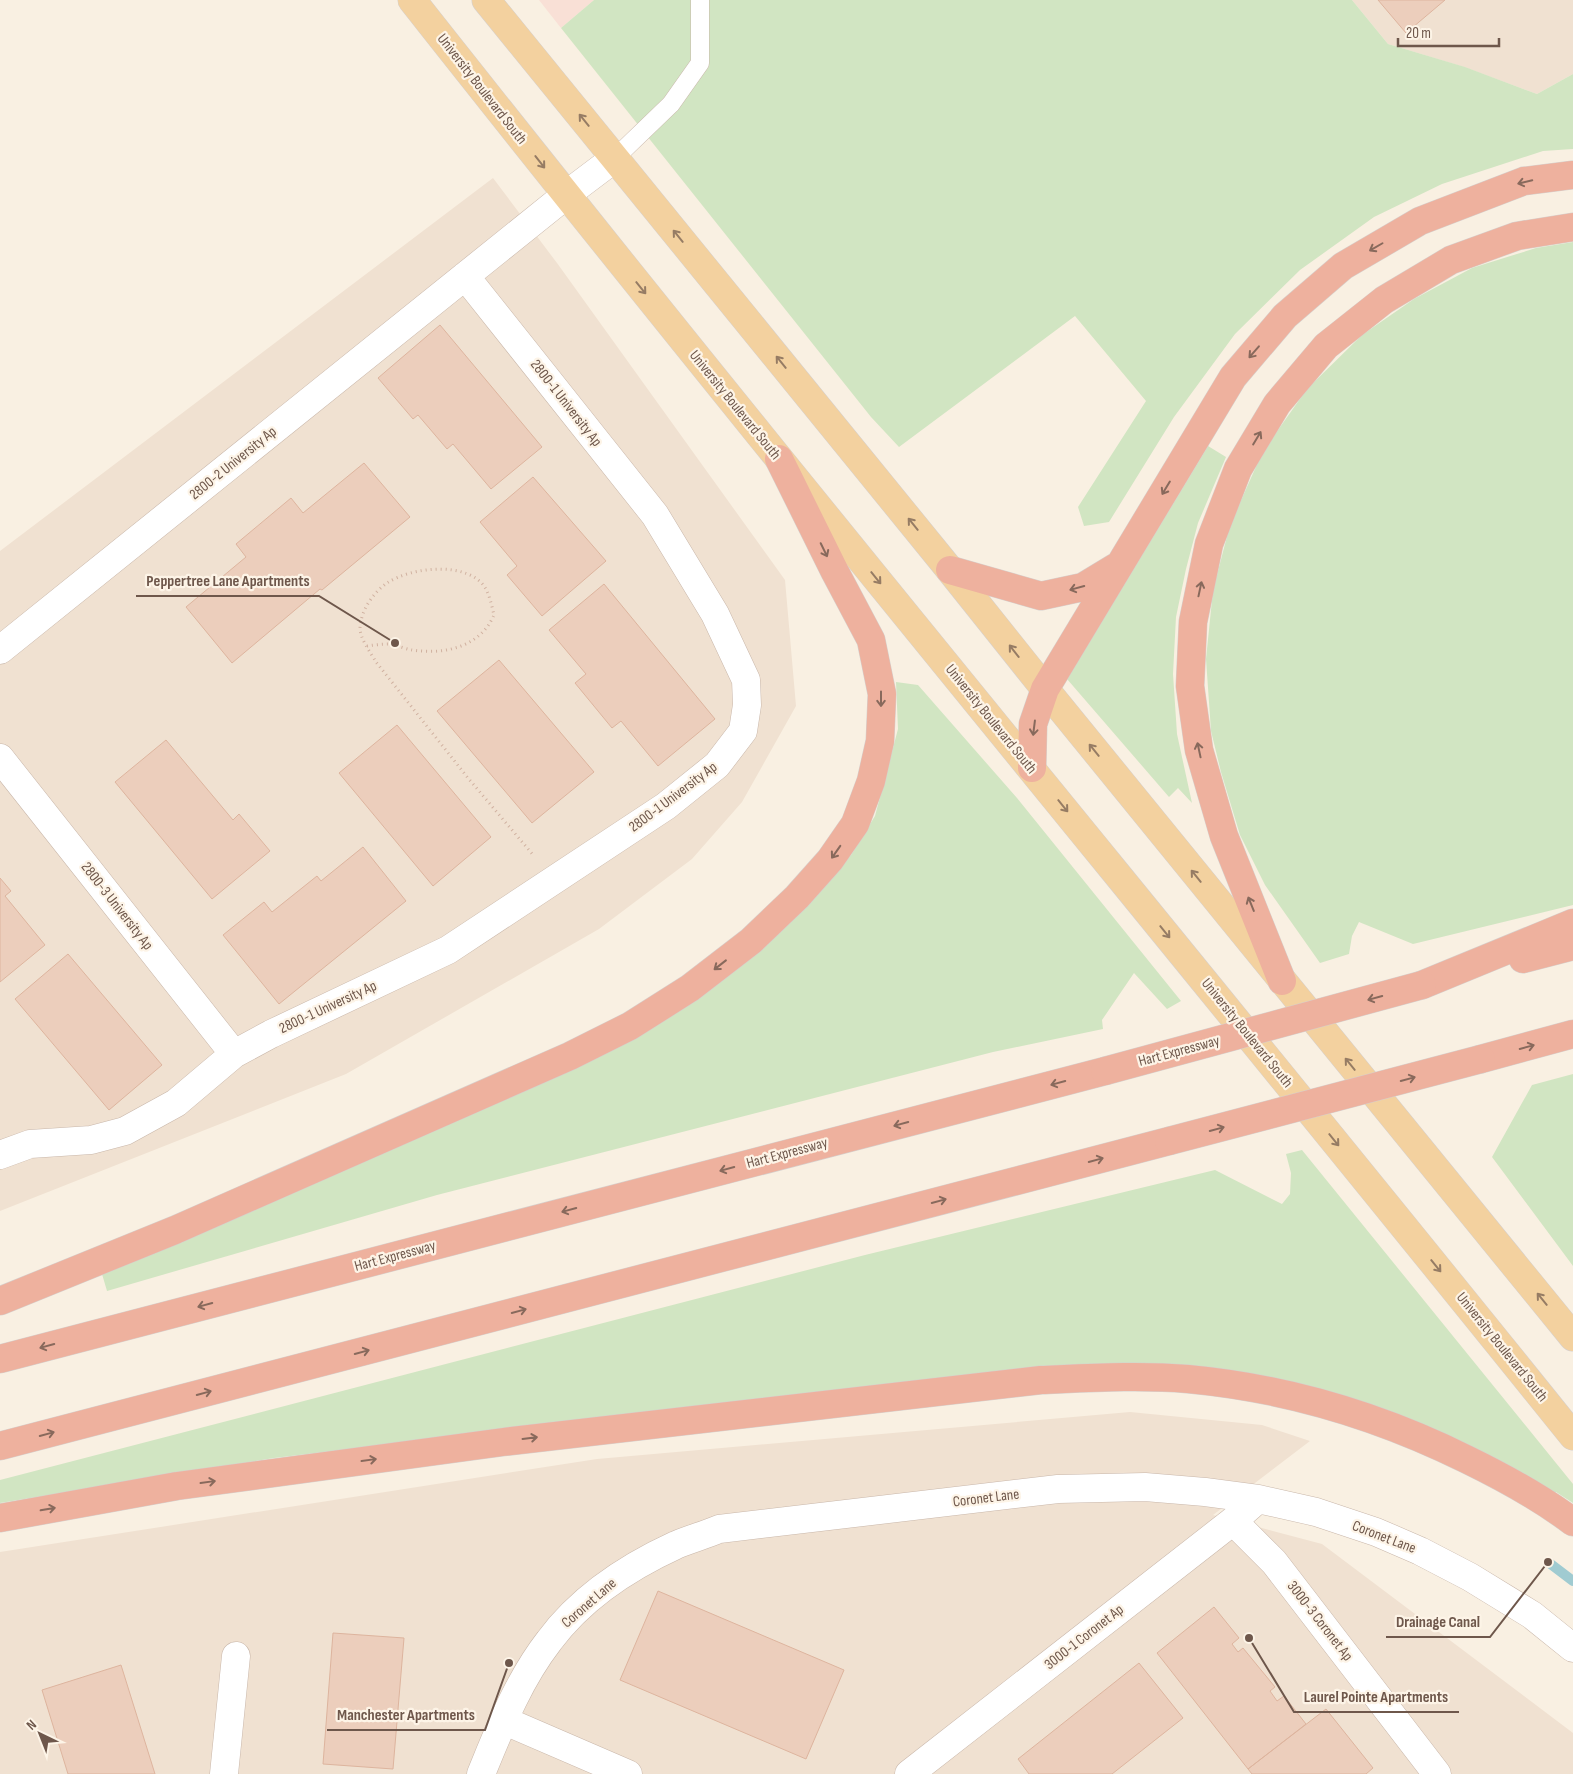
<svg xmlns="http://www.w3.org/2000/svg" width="1573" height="1774" font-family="'Sofia Sans Condensed',sans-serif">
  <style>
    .residential { fill: #f0e1d1 }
    .commercial { fill: #f9e0d6 }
    .green { fill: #d1e5c2 }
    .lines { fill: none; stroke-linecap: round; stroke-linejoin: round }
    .stream { stroke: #a0cbd1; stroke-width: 10 }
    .building { fill: #eccebc; stroke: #ddb49e }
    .lane-casing { stroke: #c9b7aa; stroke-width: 19 }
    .street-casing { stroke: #c9b7aa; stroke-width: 29 }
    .primary-casing { stroke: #d6d0cd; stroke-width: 29 }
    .highway-casing { stroke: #d6d0cd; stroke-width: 29 }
    .path { stroke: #d0b1a0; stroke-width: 3; stroke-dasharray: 1 4; stroke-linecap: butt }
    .lane { stroke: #fff; stroke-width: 18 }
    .street { stroke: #fff; stroke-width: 28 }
    .primary { stroke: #f3d19f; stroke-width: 28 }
    .highway { stroke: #eeb19e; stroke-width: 28 }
    .highway-bridge-casing { stroke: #d6d0cd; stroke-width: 29; stroke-linecap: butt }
    .highway-bridge { stroke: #eeb19e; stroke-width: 28 }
    .oneway { stroke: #967c64 }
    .oneway2 { stroke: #88695c }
    .labels { text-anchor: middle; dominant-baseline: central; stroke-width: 4.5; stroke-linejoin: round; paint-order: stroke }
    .street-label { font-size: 15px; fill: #6e574b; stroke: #fdf4e7 }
    .leader { fill: none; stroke: #6e574b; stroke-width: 2 }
    .callout-dot { fill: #6e574b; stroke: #fdf4e7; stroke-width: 2 }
    .callout-label { font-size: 16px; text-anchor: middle; font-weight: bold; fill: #6e574b; stroke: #fdf4e7; stroke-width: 4.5; stroke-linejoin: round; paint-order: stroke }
  </style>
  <rect width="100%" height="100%" fill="#f9f0e2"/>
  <path class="residential" d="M1352,0H1573V74L1537,94L1464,67L1388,44Z
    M493,178L557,263L785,580L796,706L742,802L692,859L599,929L346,1074L0,1211V551Z
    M1130,1412L1262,1425L1310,1441L1213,1515L1322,1544L1573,1733V1774H0V1552L597,1459Z"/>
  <path class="commercial" d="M539,0H594L561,28Z"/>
  <path class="green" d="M594,0H1352L1388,44L1465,67L1537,94L1573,74V149L1543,151L1442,184L1374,217L1300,270L1235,334L1174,417L1109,522L1084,526L1078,507L1146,401L1075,316L899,447L871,417L561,28Z
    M1573,242V905L1413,944L1359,922L1352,936L1349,954L1320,963L1265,885L1240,835L1221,772L1211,731L1206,659L1213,590L1230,525L1263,451L1307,389L1362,335L1414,299L1472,268L1536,248Z
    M1208,446L1226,457L1198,523L1186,569L1176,617L1173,674L1177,734L1192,803L1178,788L1169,797L1067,679Z
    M896,682L918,685L1017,798L1181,1001L1167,1009L1134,973L1102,1020L1103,1029L993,1052L437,1195L107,1291L102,1274L562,1072L806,907L851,855L875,816L898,729Z
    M1573,1074V1266L1492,1157L1532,1085Z
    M1302,1150L1573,1484V1503L1556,1492L1551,1494L1223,1373L699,1407L274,1458L0,1503V1480L865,1255L1215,1170L1282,1204L1290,1194L1291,1173L1286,1154Z"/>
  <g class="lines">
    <path class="stream" d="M1548,1562L1573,1581"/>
  </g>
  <path class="building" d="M1378,0H1445L1406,33Z
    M440,325L542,447L491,489L453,444L447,449L418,415L413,419L378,378Z
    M364,463L410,517L322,590L320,589L232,663L186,607L246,557L236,544L291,498L303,513Z
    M533,477L606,561L542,616L507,575L517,566L480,522Z
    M604,584L715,719L658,766L621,721L612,728L575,683L586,674L549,630Z
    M499,660L594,772L532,823L437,711Z
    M397,725L491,837L433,886L339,773Z
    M166,740L233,820L239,814L270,851L212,899L115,782Z
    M363,847L406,901L279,1004L223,935L264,902L272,912L317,876L321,881Z
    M0,878L11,891L5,896L45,945L0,982Z
    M68,954L162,1065L109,1110L15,999Z
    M658,1591L844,1670L806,1759L620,1680Z
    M1214,1607L1239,1638L1232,1644L1238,1652L1243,1648L1275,1687L1270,1691L1277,1701L1284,1696L1306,1724L1248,1769L1157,1653Z
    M333,1633L404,1638L393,1769L323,1764Z
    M1139,1663L1183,1718L1112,1774H1029L1018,1759Z
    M121,1665L155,1774H68L42,1690Z
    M1326,1709L1373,1768L1366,1774H1252L1248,1769Z"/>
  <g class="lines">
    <defs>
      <path id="lane" d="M615,158L671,104L700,63V0"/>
      <path id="street" d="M0,650L566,195L615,158
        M0,758L234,1054
        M0,1155L30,1144L91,1140L125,1131L176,1103L234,1054L271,1034L448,950L666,806L717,765L743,731L747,705L746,680L715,614L655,515L465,276
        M1233,1521L1274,1562L1437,1774
        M503,1720L628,1774
        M224,1774L236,1656
        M481,1774C500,1728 518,1681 549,1641C580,1599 628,1567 676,1545C690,1539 705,1535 719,1529L1058,1489L1145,1487L1205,1492L1258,1499L1316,1512L1376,1532L1420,1551L1470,1577L1532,1615L1573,1648
        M909,1774L1233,1521L1258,1499"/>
      <path id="primary" d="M412,0C793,483 1187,956 1573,1436
        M486,0L950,570L1045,689L1573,1337"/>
      <path id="highway" d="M950,570L1041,596L1083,587L1116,567
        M1032,768L1033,724L1045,689L1233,377L1285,316L1343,266L1420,221L1524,181L1573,175
        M1523,959L1573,946
        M1282,981L1224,836L1199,750L1190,686L1193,622L1209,544L1238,469L1277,404L1326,346L1384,300L1451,260L1517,236L1573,227
        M1422,985L1573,923
        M1481,1059L1573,1034
        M0,1301L175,1230L570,1056L630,1026L690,988L751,941L797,897L830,860L855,824L871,781L880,741L882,694L871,640L835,572L779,459
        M0,1359L1105,1071
        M0,1446L1169,1141
        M0,1518L177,1486L503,1442L1041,1380C1090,1378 1139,1375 1188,1379C1285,1388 1379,1416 1466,1459C1503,1477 1540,1497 1573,1522"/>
    </defs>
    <use href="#lane" class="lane-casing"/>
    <use href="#street" class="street-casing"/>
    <use href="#primary" class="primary-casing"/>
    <use href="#highway" class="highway-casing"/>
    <path class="path" d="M367,646C374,645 382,644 390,644C397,645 405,649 412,650C445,655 480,647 494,615C492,607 490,597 486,589C469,560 411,567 387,583C373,593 361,610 360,628C360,639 371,653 376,662L468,778L534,856"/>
    <use href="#lane" class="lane"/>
    <use href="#street" class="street"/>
    <use href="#primary" class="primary"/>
    <use href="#highway" class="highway"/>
    <defs>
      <path id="highway-bridge" d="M1105,1071L1422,985
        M1169,1141L1481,1059"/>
    </defs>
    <use href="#highway-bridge" class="highway-bridge-casing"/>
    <use href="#highway-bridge" class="highway-bridge"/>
  </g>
  <defs><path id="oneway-shaft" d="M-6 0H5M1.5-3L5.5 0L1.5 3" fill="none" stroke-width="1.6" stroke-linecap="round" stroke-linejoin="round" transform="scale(1.25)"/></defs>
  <g class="oneway">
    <use href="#oneway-shaft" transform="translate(584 120) rotate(-129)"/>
    <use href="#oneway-shaft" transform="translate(540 162) rotate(52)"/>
    <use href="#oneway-shaft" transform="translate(678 236) rotate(-129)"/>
    <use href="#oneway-shaft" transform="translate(641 288) rotate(51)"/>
    <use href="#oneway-shaft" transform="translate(781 362) rotate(-129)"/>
    <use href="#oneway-shaft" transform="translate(913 524) rotate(-129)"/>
    <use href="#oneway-shaft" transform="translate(876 578) rotate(51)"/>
    <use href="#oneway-shaft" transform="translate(1014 651) rotate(-128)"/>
    <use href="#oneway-shaft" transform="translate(1094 750) rotate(-129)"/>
    <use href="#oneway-shaft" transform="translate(1063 806) rotate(51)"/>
    <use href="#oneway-shaft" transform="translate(1196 876) rotate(-129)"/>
    <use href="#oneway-shaft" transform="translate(1165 932) rotate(51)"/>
    <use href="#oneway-shaft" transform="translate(1350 1064) rotate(-129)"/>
    <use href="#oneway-shaft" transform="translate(1334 1140) rotate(51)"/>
    <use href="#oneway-shaft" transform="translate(1436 1266) rotate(51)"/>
    <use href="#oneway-shaft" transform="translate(1542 1299) rotate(-129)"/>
  </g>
  <g class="oneway2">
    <use href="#oneway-shaft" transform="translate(1525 182) rotate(166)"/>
    <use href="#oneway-shaft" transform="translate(1376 247) rotate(150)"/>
    <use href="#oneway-shaft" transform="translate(1254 352) rotate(131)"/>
    <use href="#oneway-shaft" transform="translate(1257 438) rotate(-59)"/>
    <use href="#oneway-shaft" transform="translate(1166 488) rotate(121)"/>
    <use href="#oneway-shaft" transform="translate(824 550) rotate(64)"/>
    <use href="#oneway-shaft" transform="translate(1077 588) rotate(165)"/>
    <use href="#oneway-shaft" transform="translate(1200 589) rotate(-78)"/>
    <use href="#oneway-shaft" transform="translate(881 699) rotate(90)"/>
    <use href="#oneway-shaft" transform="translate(1034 728) rotate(97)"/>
    <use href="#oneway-shaft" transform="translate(1199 750) rotate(-102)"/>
    <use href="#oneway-shaft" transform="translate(836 852) rotate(125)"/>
    <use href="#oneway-shaft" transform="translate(1251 904) rotate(-112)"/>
    <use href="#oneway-shaft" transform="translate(720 965) rotate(142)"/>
    <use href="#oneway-shaft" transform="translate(1375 998) rotate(165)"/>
    <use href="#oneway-shaft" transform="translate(1527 1047) rotate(-15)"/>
    <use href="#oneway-shaft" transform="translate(1408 1079) rotate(-15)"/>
    <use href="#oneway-shaft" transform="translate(1058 1083) rotate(165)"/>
    <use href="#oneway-shaft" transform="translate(901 1124) rotate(165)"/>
    <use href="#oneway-shaft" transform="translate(1217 1129) rotate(-15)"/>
    <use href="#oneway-shaft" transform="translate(1096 1160) rotate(-15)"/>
    <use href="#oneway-shaft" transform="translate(727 1169) rotate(165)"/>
    <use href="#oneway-shaft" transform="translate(939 1201) rotate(-15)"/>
    <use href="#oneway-shaft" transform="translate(569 1210) rotate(165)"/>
    <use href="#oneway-shaft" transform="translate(205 1305) rotate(165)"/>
    <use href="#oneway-shaft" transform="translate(519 1311) rotate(-15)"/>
    <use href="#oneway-shaft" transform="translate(47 1346) rotate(165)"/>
    <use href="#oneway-shaft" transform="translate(362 1352) rotate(-15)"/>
    <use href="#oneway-shaft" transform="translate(204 1393) rotate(-15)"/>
    <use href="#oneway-shaft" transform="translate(47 1434) rotate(-15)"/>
    <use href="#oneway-shaft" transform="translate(530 1438) rotate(-7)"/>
    <use href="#oneway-shaft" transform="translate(369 1460) rotate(-8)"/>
    <use href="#oneway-shaft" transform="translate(208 1482) rotate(-8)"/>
    <use href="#oneway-shaft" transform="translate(48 1509) rotate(-10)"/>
  </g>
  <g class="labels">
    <g class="street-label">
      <text transform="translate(482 89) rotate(52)">University Boulevard South</text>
      <text transform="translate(566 403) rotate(52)">2800-1 University Ap</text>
      <text transform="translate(735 405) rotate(51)">University Boulevard South</text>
      <text transform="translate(233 463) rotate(-39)">2800-2 University Ap</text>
      <text transform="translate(991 719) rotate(51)">University Boulevard South</text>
      <text transform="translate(673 797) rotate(-37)">2800-1 University Ap</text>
      <text transform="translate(117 906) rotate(52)">2800-3 University Ap</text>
      <text transform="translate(328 1007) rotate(-25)">2800-1 University Ap</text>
      <text transform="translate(1247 1033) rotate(51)">University Boulevard South</text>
      <text transform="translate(1179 1051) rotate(-15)">Hart Expressway</text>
      <text transform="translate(787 1153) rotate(-15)">Hart Expressway</text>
      <text transform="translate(395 1256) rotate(-15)">Hart Expressway</text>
      <text transform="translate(1502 1347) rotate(51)">University Boulevard South</text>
      <text transform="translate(986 1498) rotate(-7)">Coronet Lane</text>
      <text transform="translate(1384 1537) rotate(21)">Coronet Lane</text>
      <text transform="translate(589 1603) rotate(-41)">Coronet Lane</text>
      <text transform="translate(1320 1621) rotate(52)">3000-3 Coronet Ap</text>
      <text transform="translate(1084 1637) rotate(-38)">3000-1 Coronet Ap</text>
    </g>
  </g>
  <path class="leader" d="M395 643L319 596H136M1548 1562L1490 1637H1386M1249 1638L1294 1712H1459M509 1663L485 1730H327"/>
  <g class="callout-dot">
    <circle cx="395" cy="643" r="5"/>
    <circle cx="1548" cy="1562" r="5"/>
    <circle cx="1249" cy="1638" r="5"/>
    <circle cx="509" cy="1663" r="5"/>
  </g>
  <g class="callout-label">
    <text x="228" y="586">Peppertree Lane Apartments</text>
    <text x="1438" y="1627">Drainage Canal</text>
    <text x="1376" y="1702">Laurel Pointe Apartments</text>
    <text x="406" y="1720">Manchester Apartments</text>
  </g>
  <g transform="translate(40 1734) rotate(317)" stroke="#fdf4e7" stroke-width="4" paint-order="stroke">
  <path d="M0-4L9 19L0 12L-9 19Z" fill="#6e574b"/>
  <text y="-8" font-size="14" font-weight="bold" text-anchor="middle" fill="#6e574b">N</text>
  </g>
  <path d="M1398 38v8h101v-8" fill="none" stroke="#6e574b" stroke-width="2.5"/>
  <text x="1406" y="38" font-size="15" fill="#6e574b" stroke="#fdf4e7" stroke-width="4" paint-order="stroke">20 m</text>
</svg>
